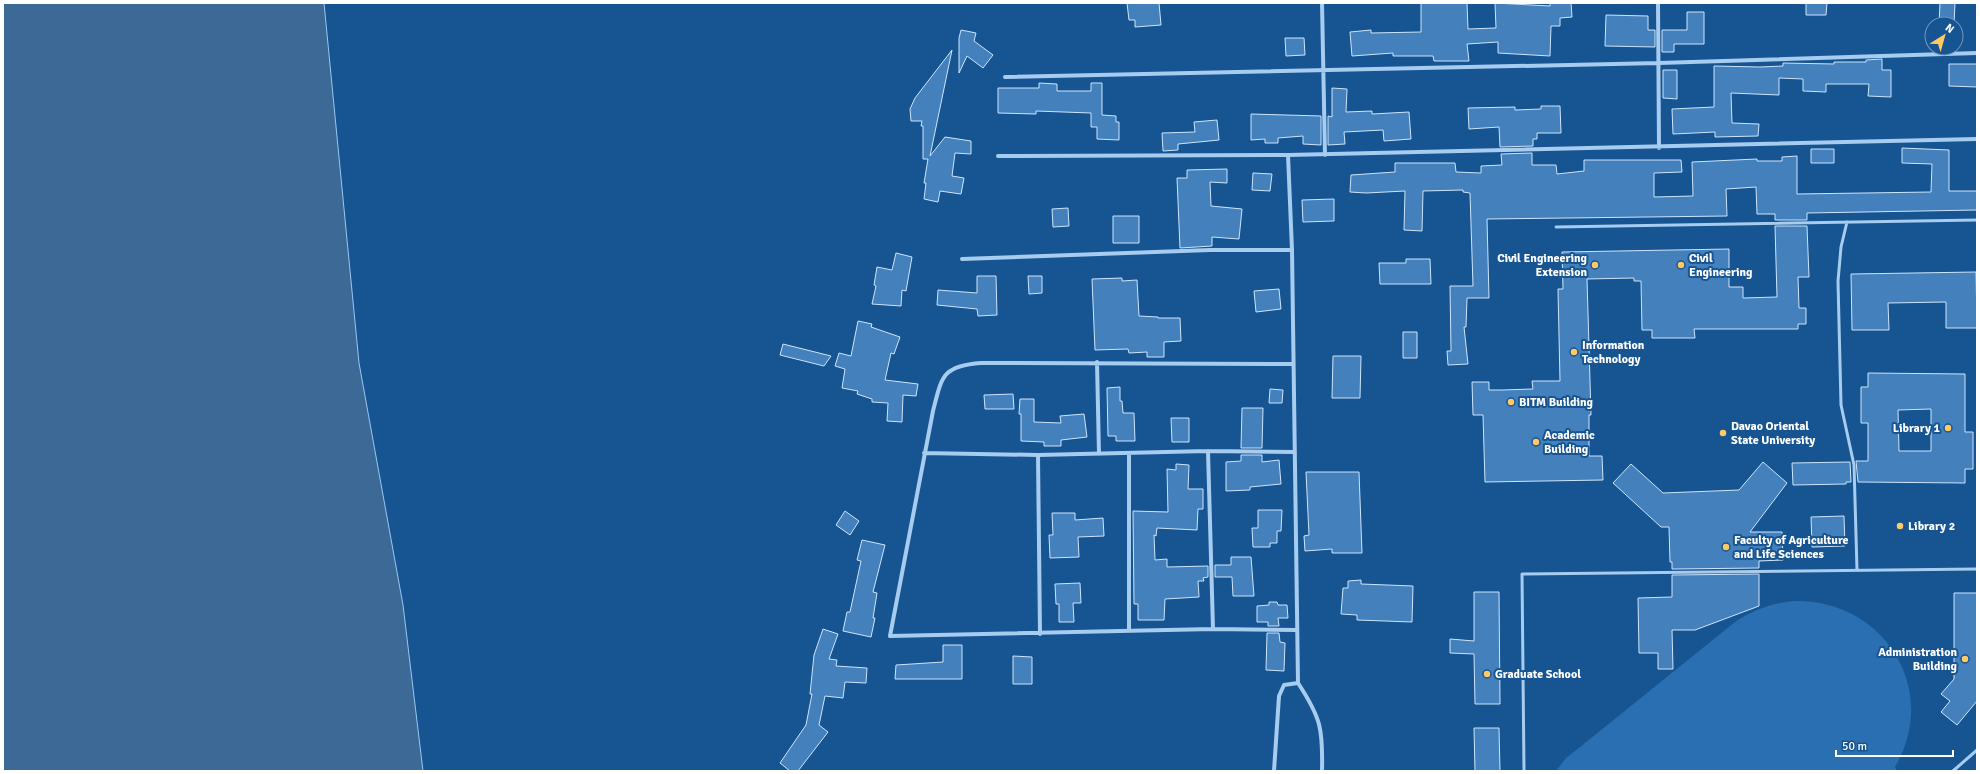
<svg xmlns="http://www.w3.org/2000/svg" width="1980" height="774" font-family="Signika,sans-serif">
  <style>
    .green { fill: #2a6fb1 }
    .water { fill: #3d6996; stroke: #99c8f3 }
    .building { fill: #4480bc; stroke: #cde5fb; fill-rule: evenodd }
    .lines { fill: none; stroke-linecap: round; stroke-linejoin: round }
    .lane { stroke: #a6ccf0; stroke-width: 3 }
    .street { stroke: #a6ccf0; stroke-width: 4 }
    .poi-dot { fill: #ffca65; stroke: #175492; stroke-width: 1.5 }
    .labels { text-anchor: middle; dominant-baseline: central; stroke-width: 4; stroke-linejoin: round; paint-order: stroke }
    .poi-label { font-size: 12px; font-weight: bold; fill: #fff; stroke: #175492; text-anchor: start }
  </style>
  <rect width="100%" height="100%" fill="#175492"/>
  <path class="green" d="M1794,601C1883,599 1941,688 1895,767L1897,771H1556L1566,758L1580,747L1735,622C1753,610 1772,603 1794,601Z"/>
  <path class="water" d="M3,3H324L359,363L403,605L423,771H3Z"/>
  <path class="building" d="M1127,3H1159L1161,25L1135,27V20H1129Z
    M1421,3H1467L1468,29L1496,28L1495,3L1550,6V3H1571L1572,17L1560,18V26H1551L1550,56L1498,53V42L1467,44L1469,61H1434L1433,56H1393V53L1352,56L1350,32L1371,30V33L1421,32Z
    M1806,3H1827L1826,15H1806Z
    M1940,3H1955L1954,24H1939Z
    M1687,12H1704V44H1674V52H1662V30H1687Z
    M1606,15L1648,16V30H1655V47L1605,46Z
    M961,30L976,33L974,41L993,55L983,68L967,56L959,73V38Z
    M1285,38H1304L1305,55L1286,56Z
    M952,50L930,156L945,137L971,141V154L955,153L952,176L964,178L961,194L940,191L938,202L924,199L926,183H924L928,159H923V126H921L922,121H911L910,109L915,98Z
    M1882,59V70H1891V97L1868,96L1869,84H1826V92L1803,91V79L1779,78V95L1731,93L1732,123L1759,124L1758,136L1715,137V132L1673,134L1672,109L1714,107V66L1760,67L1783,66V63L1834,64V62H1866V60Z
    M1949,64H1977V87L1949,86Z
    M1663,70H1677V99L1663,98Z
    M1039,83L1057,84V91H1091V83H1102V115L1116,116V122H1119V140L1097,139V127H1091V113L1036,111V114L998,113V88H1039Z
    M1332,88L1347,89L1346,112L1372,111V114L1409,112L1411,139L1384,141L1383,130L1344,132L1345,144L1328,145V116L1332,117Z
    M1541,106H1560L1561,133H1537V139H1533V146L1500,147L1499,127L1469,129L1468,108L1515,107V110L1541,109Z
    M1251,114L1321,116V145L1303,144V136L1278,138V143H1265V139L1251,140Z
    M1217,120L1219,140L1178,144V150L1163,151L1162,133L1195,132L1194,122Z
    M1902,148L1949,150V191H1977V210L1807,213V220H1775V214H1757L1756,187L1726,189L1727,216L1487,219L1489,298H1467L1466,327H1464L1468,364L1448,365L1447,351H1451L1450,286H1473L1470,193L1463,192V190L1423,191L1422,231L1404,230L1405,191L1366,193L1350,192L1351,175L1395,172V163H1455L1456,172L1481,173V166L1502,165L1501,154L1532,153V165H1556L1557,174L1584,171V160H1681L1682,172L1654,173V197L1693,196L1692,162L1757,159V161H1782V157L1797,156V194L1931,192L1932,164L1902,163Z
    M1811,149H1834V163H1811Z
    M1227,169V183L1210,182L1211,206L1242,209L1239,239L1212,237V246L1180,248L1177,178H1187V170Z
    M1253,173L1272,174L1270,191L1252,190Z
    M1334,199V221L1303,222L1302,200Z
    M1068,208L1069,226L1053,227L1052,209Z
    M1113,216H1139V243H1113Z
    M1775,226H1807L1809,277H1798L1799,308H1806V324H1798V329H1694L1695,338H1652V330H1642L1641,281H1634V278L1587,279L1591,415H1589V456H1602L1603,480L1485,482L1483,415H1473L1472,382H1489V390H1502L1533,389L1532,381H1560L1558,289H1563L1562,252L1729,249V287H1743V298L1777,297Z
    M896,253L912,257L906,291L902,290L901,306L872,304L876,286L874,285L877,267L892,270Z
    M1406,259H1430L1431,284H1380L1379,263H1406Z
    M1976,272L1977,328H1946V302L1888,303L1889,330H1852L1851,274Z
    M977,276H996L997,315L978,316L977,309L937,305L938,290L977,293Z
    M1028,276H1042V293L1029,294Z
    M1122,278V281L1137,280L1139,316L1158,317V318H1180L1181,341L1164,342V357H1147V352L1129,353L1128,349L1095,350L1092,279Z
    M1279,289L1281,309L1256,312L1254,291Z
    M858,321L872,324L871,327L900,337L894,354L891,353L885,380L918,384L916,396L903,395L902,422L887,421L888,403L872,402V399L857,394L858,391L842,388L845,369L835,366L839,353L851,356Z
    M1403,332H1417V358H1403Z
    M783,344L831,356L824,366L780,355Z
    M1333,356H1361L1360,398H1332Z
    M1868,373L1965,374V432H1973V469H1965V483L1858,482L1856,461H1868V423H1861V387H1868ZM1931,409V451H1899L1898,410Z
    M1120,387V401H1122L1123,413H1134L1135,441H1116V436H1108L1107,388Z
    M1270,389L1283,390L1282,403H1269Z
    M1013,394L1014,409H985L984,395Z
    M1020,399H1034V422L1061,423L1060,416L1084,414L1087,437L1061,440V446H1044V442L1021,441V414H1019Z
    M1242,408H1263L1262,448H1241Z
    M1171,418H1189V442H1172Z
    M1241,455H1262V462L1279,460L1281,484L1250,487V490L1226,491V462L1241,461Z
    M1763,462L1787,483L1750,532H1782L1783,560L1759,561V568L1672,569V562H1670L1669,527H1661L1613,483L1631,464L1663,493L1739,490Z
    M1850,462L1851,482H1846V484L1793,485L1792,463Z
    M1176,464L1189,465L1188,489H1203V509H1198L1197,530L1157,528L1156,536L1154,535L1155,560L1167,559V567L1208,566V577L1203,578L1204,581H1198L1199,597L1165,599L1164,620H1138V604H1134L1133,511L1168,512L1167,469L1176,470Z
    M1306,472H1359L1362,553H1332V549L1305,551L1304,536L1309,535Z
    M1258,510H1282L1281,531H1277V543H1270V547H1253L1252,528H1258Z
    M845,511L859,521L850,535L836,525Z
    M1052,513H1075V520L1103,518L1104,536L1078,537L1079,557L1050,558L1049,535H1053Z
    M1844,516L1845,546L1812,547L1811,517Z
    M862,540L885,545L873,592L877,593L873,618H875L871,637L843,631L847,612H850L861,561L857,560Z
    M1231,557H1251L1254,596H1233L1232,577H1215V565H1231Z
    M1759,574V606L1695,630H1672L1673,669H1658V653H1639L1638,598L1672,597V575Z
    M1361,580V584L1413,586L1412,622L1357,620V615L1341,614L1343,588H1348V581Z
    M1080,583L1081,603H1073L1074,622H1059V604H1056L1055,584Z
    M1474,592H1499L1500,704H1475L1474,654L1450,653V639L1474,641Z
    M1954,593H1977V701L1957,725L1941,712L1950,701L1941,694L1954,679Z
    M1269,602H1277L1278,605H1287L1288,618H1278L1279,626H1268V622H1257V606L1269,605Z
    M823,629L838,634L829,659L837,660L836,666L867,668L866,683L845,682L843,698L825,696L819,725L828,732L798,771H790L780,763L806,725L812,694H810L814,655Z
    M1267,633H1279L1280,642L1285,643L1284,671L1266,670Z
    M943,645H962V679H895L896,665L943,662Z
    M1013,656L1032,657V684H1013Z
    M1474,728H1499L1500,771H1475Z"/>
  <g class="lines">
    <path class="lane" d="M1847,222L1841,247L1838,281L1841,405L1854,465L1857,570
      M1556,227L1977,220
      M1524,771L1522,574L1977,569
      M1953,771L1977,750"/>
    <path class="street" d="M1322,3L1325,155
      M1658,3L1659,148
      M1005,77L1659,63L1977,53
      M1288,155L1292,250L1298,683C1321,718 1323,729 1322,771
      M998,156L1288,155L1977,139
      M962,259L1210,250H1292
      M1097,362L1099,454
      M1293,364L981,363C942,366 942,376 933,411L890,636L1213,629L1297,630
      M1208,451L1213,629
      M924,453L1038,455L1208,451L1295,452
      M1129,453V631
      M1038,455L1040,634
      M1274,771L1279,696L1284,685L1298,683"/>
  </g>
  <g class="poi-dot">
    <circle cx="1595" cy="265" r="4"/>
    <circle cx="1681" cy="265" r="4"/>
    <circle cx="1574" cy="352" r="4"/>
    <circle cx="1511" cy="402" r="4"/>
    <circle cx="1948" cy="428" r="4"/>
    <circle cx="1723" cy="433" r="4"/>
    <circle cx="1536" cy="442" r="4"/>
    <circle cx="1900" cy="526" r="4"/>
    <circle cx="1726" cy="547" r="4"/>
    <circle cx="1965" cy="659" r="4"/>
    <circle cx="1487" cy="674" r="4"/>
  </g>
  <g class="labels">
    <g class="poi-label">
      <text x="1587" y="258" text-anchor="end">Civil Engineering<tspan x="1587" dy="14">Extension</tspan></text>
      <text x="1689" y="258">Civil<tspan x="1689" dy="14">Engineering</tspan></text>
      <text x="1582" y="345">Information<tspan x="1582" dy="14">Technology</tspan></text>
      <text x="1519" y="402">BITM Building</text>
      <text x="1731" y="426">Davao Oriental<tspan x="1731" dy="14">State University</tspan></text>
      <text x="1940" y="428" text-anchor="end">Library 1</text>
      <text x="1544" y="435">Academic<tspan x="1544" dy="14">Building</tspan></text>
      <text x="1908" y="526">Library 2</text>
      <text x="1734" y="540">Faculty of Agriculture<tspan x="1734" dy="14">and Life Sciences</tspan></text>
      <text x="1957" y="652" text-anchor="end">Administration<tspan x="1957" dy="14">Building</tspan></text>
      <text x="1495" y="674">Graduate School</text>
    </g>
  </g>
  <rect width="1980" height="774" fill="none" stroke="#ffffff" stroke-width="8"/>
  <g transform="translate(1944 36) rotate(37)"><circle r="19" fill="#175492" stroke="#7498be"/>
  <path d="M0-3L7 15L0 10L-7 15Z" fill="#ffca65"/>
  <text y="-6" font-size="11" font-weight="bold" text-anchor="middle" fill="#ffffff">N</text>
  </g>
  <path d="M1836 750v6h117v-6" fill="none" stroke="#ffffff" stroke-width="2"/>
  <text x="1842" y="750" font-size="12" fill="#ffffff" stroke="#175492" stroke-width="3" paint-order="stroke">50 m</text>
</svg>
